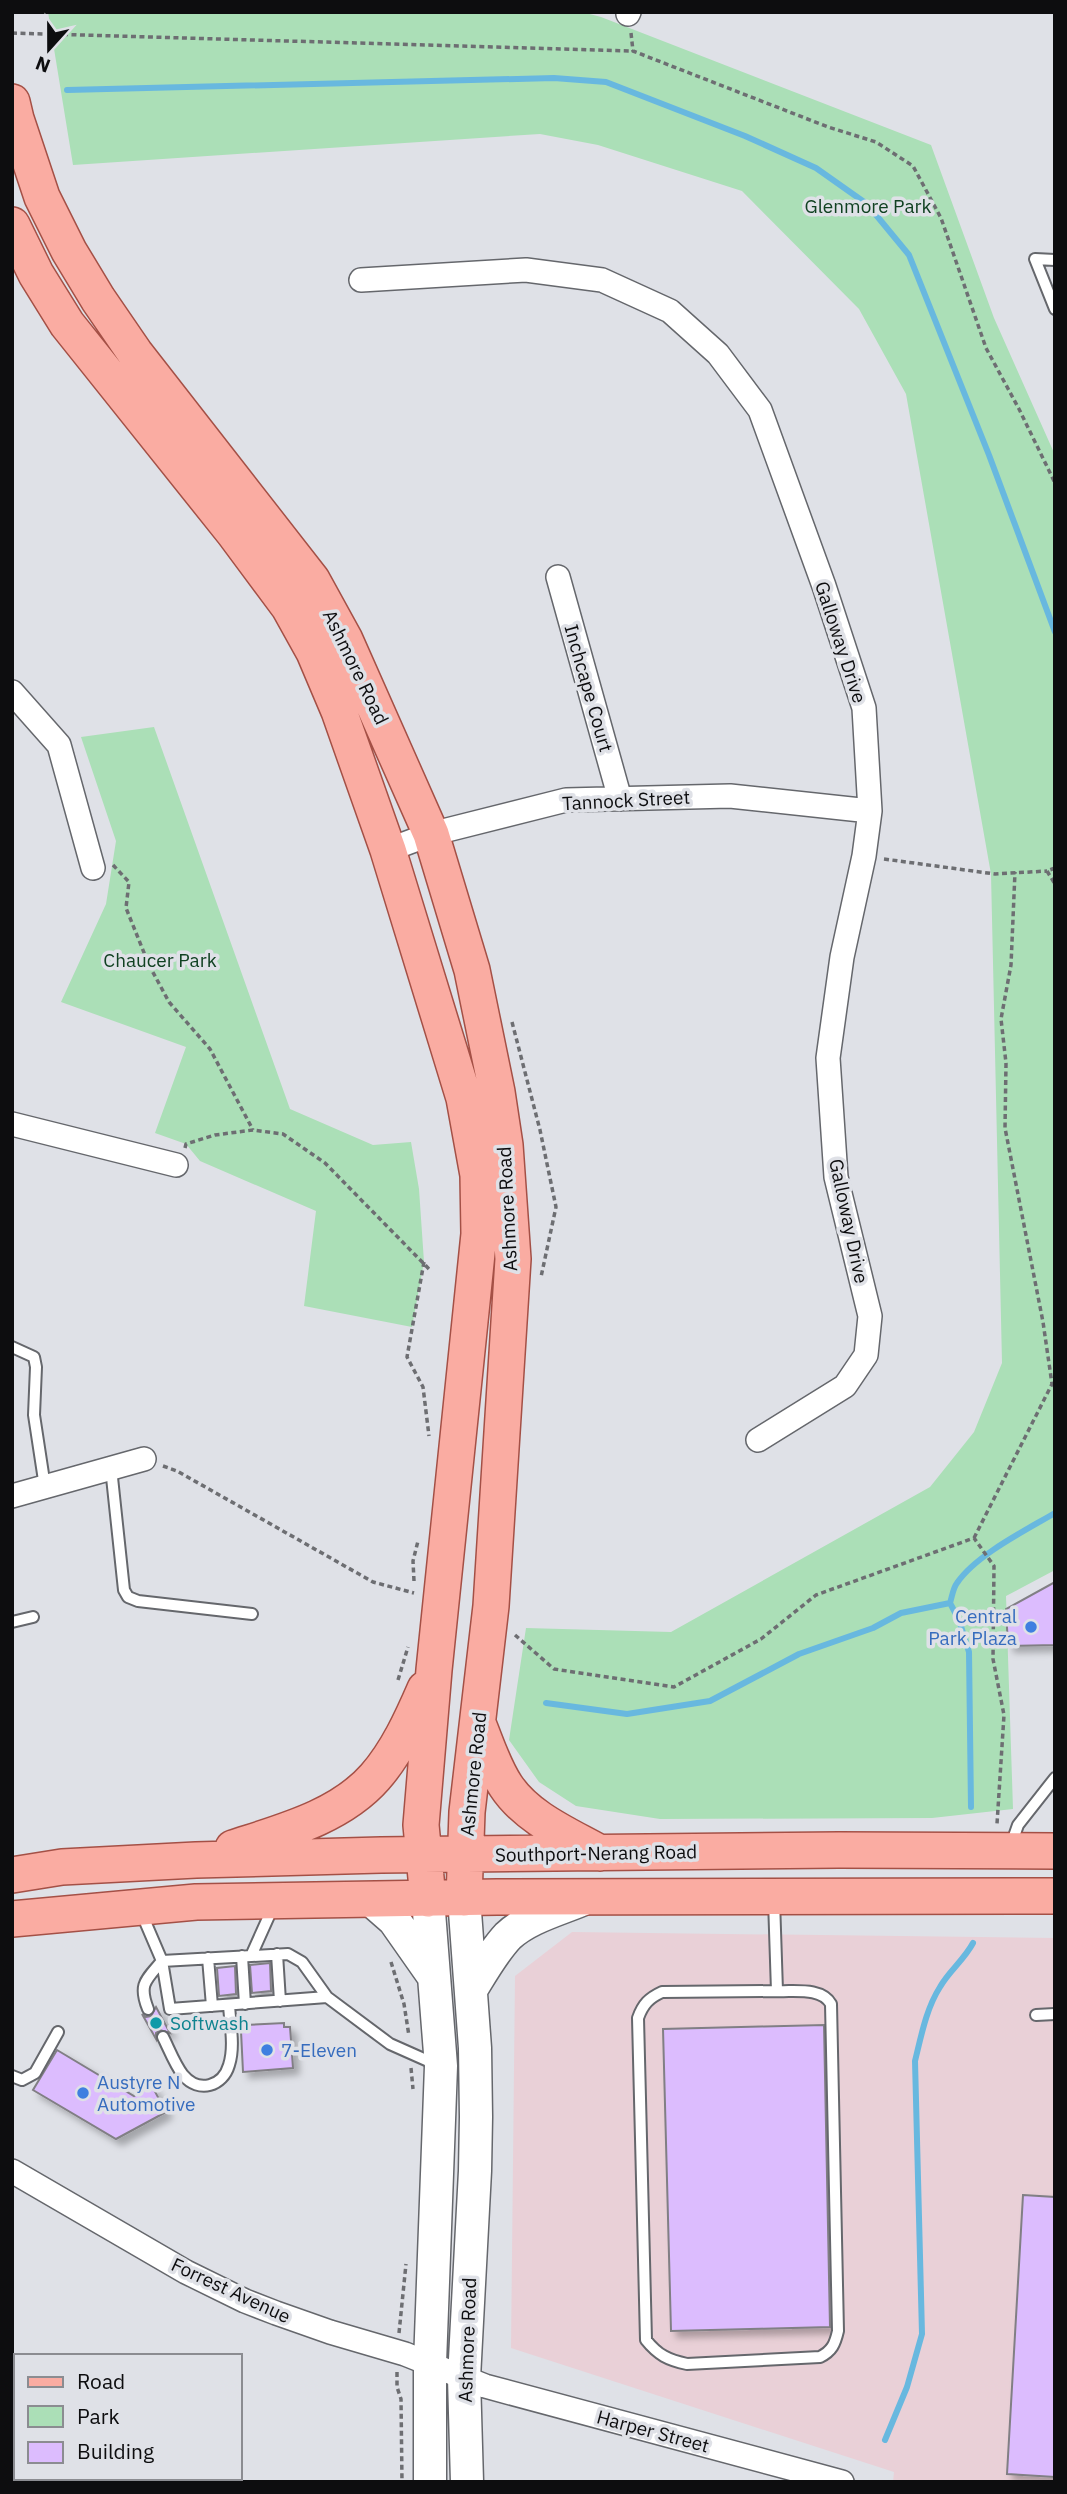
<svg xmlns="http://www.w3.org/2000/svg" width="1067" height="2494" font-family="'IBM Plex Sans',sans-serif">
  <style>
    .industrial { fill: #e9d0d7 }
    .green { fill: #abdfb7 }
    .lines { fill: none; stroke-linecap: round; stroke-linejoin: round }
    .stream { stroke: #68b8df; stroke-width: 6 }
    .building { fill: #dcbcfe; stroke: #817f84; stroke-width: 2; filter: url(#shadow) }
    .service-casing { stroke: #65676c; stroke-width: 14 }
    .minor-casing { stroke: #65676c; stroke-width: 26 }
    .secondary-casing { stroke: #65676c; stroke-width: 35 }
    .primary-casing { stroke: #a45046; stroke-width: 38 }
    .path { stroke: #6d6e72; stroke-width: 3.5; stroke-dasharray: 5 3.5; stroke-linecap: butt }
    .service { stroke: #fff; stroke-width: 10 }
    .minor { stroke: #fff; stroke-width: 23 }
    .secondary { stroke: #fff; stroke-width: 32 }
    .primary { stroke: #faaca2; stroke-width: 35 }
    .shop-dot { fill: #3f7fe0; stroke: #dfe1e7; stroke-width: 2.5 }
    .culture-dot { fill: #0f9aa8; stroke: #dfe1e7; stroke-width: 2.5 }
    .labels { text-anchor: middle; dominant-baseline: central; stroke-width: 7; stroke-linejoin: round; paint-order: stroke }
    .park-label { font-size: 19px; fill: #104121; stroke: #dfe1e7 }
    .street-label { font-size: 19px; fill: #0d0d0f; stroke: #dfe1e7 }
    .shop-label { font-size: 19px; fill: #366cbe; stroke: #dfe1e7; text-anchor: start }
    .culture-label { font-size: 19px; fill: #0d838f; stroke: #dfe1e7; text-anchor: start }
  </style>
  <defs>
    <filter id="shadow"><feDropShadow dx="6" dy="6" stdDeviation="3.5" flood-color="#0004"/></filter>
  </defs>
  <rect width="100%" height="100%" fill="#dfe1e7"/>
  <path class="industrial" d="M572,1932L1055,1938V2482H893L894,2472L511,2348L515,1976Z"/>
  <path class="green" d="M48,12H582L601,17L931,145L994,318L1055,455V1570L1006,1596L1013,1809L932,1818L660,1819L576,1806L539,1782L509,1740L526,1628L671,1632L930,1487L974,1432L1002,1363L991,874L906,394L859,309L742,191L598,145L540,134L73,165Z
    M154,727L290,1109L373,1145L411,1142L419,1189L424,1262L412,1327L304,1306L316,1211L200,1161L186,1144L155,1133L186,1047L61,1002L106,904L116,841L81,737Z"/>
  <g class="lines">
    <path class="stream" d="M67,90L554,78L606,82L745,136L816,168L867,204L909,255L989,455L1055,632
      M546,1703L627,1714L710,1701L799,1654L873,1628L901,1613L950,1603
      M971,1807L969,1652L959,1620L950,1603C952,1597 953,1588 957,1583C976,1555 1026,1530 1055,1513
      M885,2440L907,2387L922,2334L915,2061C921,2037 926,2009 940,1987C949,1971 964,1960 973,1943"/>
  </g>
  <path class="building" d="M1055,1582V1645L1008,1646L1006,1609Z
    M270,1963L271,1991L252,1993L250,1965Z
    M235,1966L236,1994L219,1996L217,1968Z
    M156,2007L170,2033L160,2030L156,2033V2039L142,2014L146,2017L151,2016Z
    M284,2023V2027H290L293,2068L243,2072L241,2031L246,2030L245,2025Z
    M824,2025L830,2327L671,2331L663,2029Z
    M57,2050L134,2096L152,2086L166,2112L116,2139L33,2090Z
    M1023,2195L1055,2197V2477L1007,2474Z"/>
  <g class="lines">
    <defs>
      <path id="service" d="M1055,260L1035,259L1055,309
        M12,1347L34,1357L36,1367L34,1415L45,1487
        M111,1468L124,1590L128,1597L138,1601L252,1614
        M12,1622L33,1617
        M1011,1845L1018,1825L1055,1778
        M774,1900L777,1991
        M141,1912L162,1961L170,2009L327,1997L390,2044L435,2064
        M277,1954L280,2001
        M242,1956L245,2004
        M251,1956L273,1907
        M208,1958L212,2006
        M777,1991C794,1992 821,1987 831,2004L838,2331C835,2344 832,2351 820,2357L687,2364C668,2360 658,2355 646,2340L638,2018C643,2004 649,1998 662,1992Z
        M148,2009C138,1984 146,1980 162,1961L288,1954L302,1962L327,1997
        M1036,2015L1055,2014
        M163,2037C169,2049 175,2065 183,2075C199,2094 223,2086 229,2065C235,2047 230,2023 229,2005
        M12,2076L22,2080L35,2073L58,2032"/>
      <path id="minor" d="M628,14L629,12
        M361,280L526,270L602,280L670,311L718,354L760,410L824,586L864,708L870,811L864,856L842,957L828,1058L836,1177L870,1316L866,1355L845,1386L758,1440
        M558,577L620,799
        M12,692L59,745L93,868
        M388,850L431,834L566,800L730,796L870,811
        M12,1124L176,1165
        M12,1496L144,1459
        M12,2171L186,2272L245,2301L276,2313L330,2332L405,2354L485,2386L842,2482"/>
      <path id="secondary" d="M464,1898L475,2048L476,2117L475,2171L464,2378L467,2482
        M370,1899L394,1920L434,1977
        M428,1899L441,2066L430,2363V2482
        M471,1990C482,1972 493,1952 508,1936C528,1917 561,1909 586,1898"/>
      <path id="primary" d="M12,102L16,119L42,197L69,251L98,299L135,353L312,580L345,640L431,834L472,970L497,1092L505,1145L513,1259L491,1606L467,1812L464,1898
        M12,225L36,274L67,324L234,533L289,607L314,652L339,711L388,850L464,1098L478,1175L479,1234L434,1670L421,1825L428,1899
        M479,1726C487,1746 494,1768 506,1786C527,1818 568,1835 600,1853
        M233,1848C282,1832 340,1817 375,1777C397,1752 412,1719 425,1689
        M12,1875L62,1867L196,1860L381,1855L839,1850L1055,1851
        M12,1919L196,1902L497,1897L1055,1896"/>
    </defs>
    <use href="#service" class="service-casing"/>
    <use href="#minor" class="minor-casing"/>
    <use href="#secondary" class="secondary-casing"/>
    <use href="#primary" class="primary-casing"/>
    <path class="path" d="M12,33L633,51
      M631,33L633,51L828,127L876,142L913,166L941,218L986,348L1019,409L1055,483
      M884,859L995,874L1047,871
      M113,865L129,882L126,908L149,965L169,1002L210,1049L253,1130
      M1055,868L1047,871L1055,884
      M512,1022L540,1130L556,1207L541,1277
      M185,1148L186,1144L215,1135L253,1130L283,1134L325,1163L430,1270
      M424,1262L407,1357L423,1387L429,1436
      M163,1466L177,1471L373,1582L414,1593
      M974,1538L1052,1384L1043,1322L1005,1128L1006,1063L1001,1019L1011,965L1015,872
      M414,1581L413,1561L418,1541
      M515,1635L554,1669L674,1687L761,1639L816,1595L974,1538L994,1566L993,1659L1004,1715L997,1824
      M398,1680L408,1647
      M391,1962L404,2004L409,2036
      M411,2068L413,2089
      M399,2333L406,2264
      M397,2372V2387L401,2399L402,2482"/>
    <use href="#service" class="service"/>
    <use href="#minor" class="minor"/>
    <use href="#secondary" class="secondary"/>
    <use href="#primary" class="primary"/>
  </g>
  <g class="shop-dot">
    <circle cx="1031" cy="1627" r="7"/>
    <circle cx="267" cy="2050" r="7"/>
    <circle cx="83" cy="2093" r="7"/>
  </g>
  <circle class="culture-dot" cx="156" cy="2023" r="7"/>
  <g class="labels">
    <g class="park-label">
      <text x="868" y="206">Glenmore Park</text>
      <text x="160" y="960">Chaucer Park</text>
    </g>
    <g class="street-label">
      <text transform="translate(841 642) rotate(72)">Galloway Drive</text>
      <text transform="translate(356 667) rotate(64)">Ashmore Road</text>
      <text transform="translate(589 688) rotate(74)">Inchcape Court</text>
      <text transform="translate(626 800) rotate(-3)">Tannock Street</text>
      <text transform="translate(507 1209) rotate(-93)">Ashmore Road</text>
      <text transform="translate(849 1221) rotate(78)">Galloway Drive</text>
      <text transform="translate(473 1774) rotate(-84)">Ashmore Road</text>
      <text transform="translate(596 1853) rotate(-1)">Southport-Nerang Road</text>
      <text transform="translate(231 2290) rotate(25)">Forrest Avenue</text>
      <text transform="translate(467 2340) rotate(-88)">Ashmore Road</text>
      <text transform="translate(653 2431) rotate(15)">Harper Street</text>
    </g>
    <g class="shop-label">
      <text x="1017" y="1616" text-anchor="end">Central<tspan x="1017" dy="22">Park Plaza</tspan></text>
      <text x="281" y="2050">7-Eleven</text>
      <text x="97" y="2082">Austyre N<tspan x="97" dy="22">Automotive</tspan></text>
    </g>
    <g class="culture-label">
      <text x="170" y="2023">Softwash</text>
    </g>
  </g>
  <rect width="1067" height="2494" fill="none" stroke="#0d0d0f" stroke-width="28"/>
  <rect x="14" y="2354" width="228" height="126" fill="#dfe1e7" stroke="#8b8c91" stroke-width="2"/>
  <rect x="28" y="2377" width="35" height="10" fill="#faaca2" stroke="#8b8c91" stroke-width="2"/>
  <text x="77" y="2389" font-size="21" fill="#0d0d0f">Road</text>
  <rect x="28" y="2406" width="35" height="21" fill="#abdfb7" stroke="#8b8c91" stroke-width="2"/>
  <text x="77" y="2424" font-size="21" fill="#0d0d0f">Park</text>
  <rect x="28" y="2442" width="35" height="21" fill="#dcbcfe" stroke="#8b8c91" stroke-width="2"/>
  <text x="77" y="2459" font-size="21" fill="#0d0d0f">Building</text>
  <g transform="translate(49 49) rotate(201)" stroke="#dfe1e7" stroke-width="5" paint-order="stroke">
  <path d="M0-5L12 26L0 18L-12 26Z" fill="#0d0d0f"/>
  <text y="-10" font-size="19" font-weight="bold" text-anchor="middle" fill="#0d0d0f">N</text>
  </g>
</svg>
